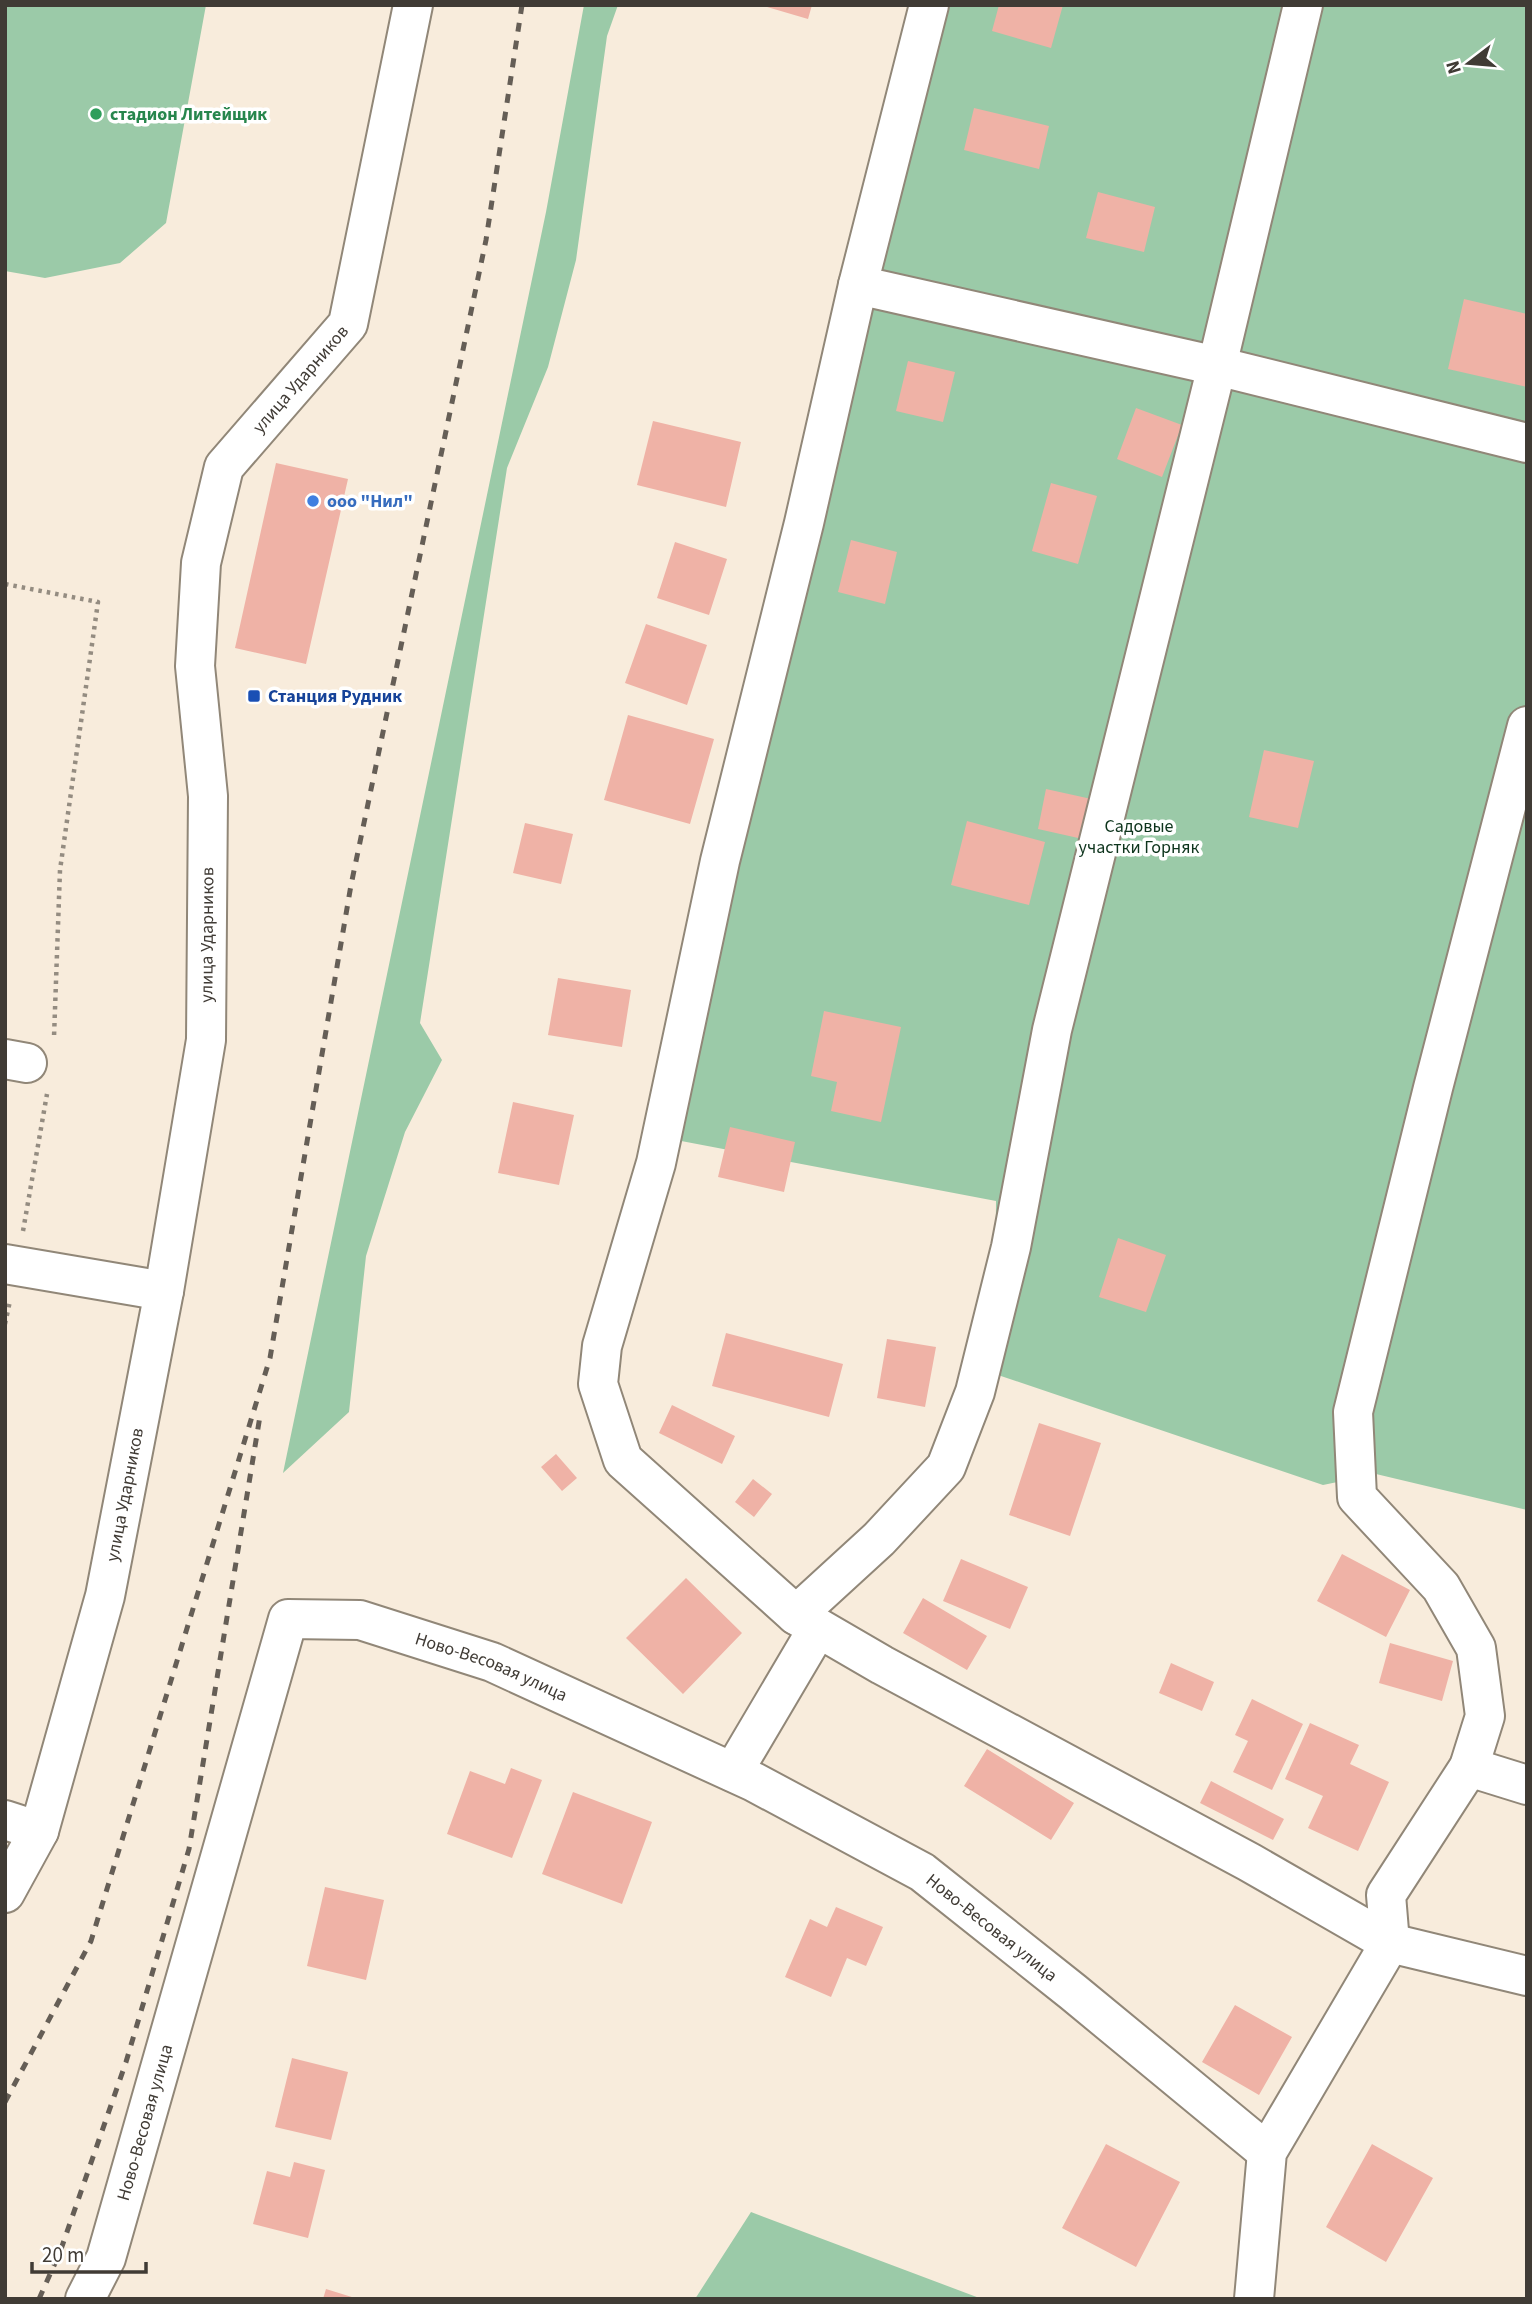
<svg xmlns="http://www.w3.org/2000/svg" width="1532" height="2304" font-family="'Source Sans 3',sans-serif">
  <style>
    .green { fill: #9bcaa8 }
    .building { fill: #efb2a6 }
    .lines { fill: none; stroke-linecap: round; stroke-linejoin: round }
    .minor-casing { stroke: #918778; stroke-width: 42 }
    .path { stroke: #948c81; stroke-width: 4.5; stroke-dasharray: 3.5 5; stroke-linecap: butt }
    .minor { stroke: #fff; stroke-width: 38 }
    .rail { stroke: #655e56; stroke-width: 5; stroke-dasharray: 9 9; stroke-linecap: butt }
    .leisure-dot { fill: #2e9e5b; stroke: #fff; stroke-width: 2.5 }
    .shop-dot { fill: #3f7fe0; stroke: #fff; stroke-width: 2.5 }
    .transit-dot { fill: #1a4fb4; stroke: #fff; stroke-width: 2.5 }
    .labels { text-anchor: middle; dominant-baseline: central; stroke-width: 7; stroke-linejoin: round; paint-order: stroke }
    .leisure-label { font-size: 18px; font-weight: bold; fill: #27864d; stroke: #fff; text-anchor: start }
    .street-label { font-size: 18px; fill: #403b35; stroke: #fff }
    .shop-label { font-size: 18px; font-weight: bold; fill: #366cbe; stroke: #fff; text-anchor: start }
    .transit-label { font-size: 18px; font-weight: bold; fill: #164399; stroke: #fff; text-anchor: start }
    .park-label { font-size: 18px; fill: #0d341c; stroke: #fff }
  </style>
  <rect width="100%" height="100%" fill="#f8ecdc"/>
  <path class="green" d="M5,5H206L166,223L120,263L45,278L5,271Z
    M584,5H618L607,36L576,260L548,367L507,468L420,1023L442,1060L405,1132L366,1256L349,1412L283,1473L546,212Z
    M926,5H1527V1510L1376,1474L1323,1485L995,1374L996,1201L676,1140Z
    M751,2212L982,2299H695Z"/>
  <path class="building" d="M760,5H812L808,19Z
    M999,5H1063L1051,48L992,31Z
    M974,108L1049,126L1039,169L964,150Z
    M1098,192L1155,207L1144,252L1086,238Z
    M1464,299L1527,314V387L1448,369Z
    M908,361L955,372L943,422L896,411Z
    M1136,408L1182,425L1162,477L1117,459Z
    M653,421L741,442L726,507L637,485Z
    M276,463L348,479L306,664L235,648Z
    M1051,483L1097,496L1078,564L1032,551Z
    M851,540L897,552L885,604L838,592Z
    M675,542L727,559L709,615L657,598Z
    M646,624L707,645L687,705L625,683Z
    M628,715L714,739L690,824L604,800Z
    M1264,750L1314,761L1298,828L1249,817Z
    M1046,789L1105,802L1096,842L1038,829Z
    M967,821L1045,842L1029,905L951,885Z
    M525,823L573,834L561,884L513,873Z
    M558,978L631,990L622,1047L548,1035Z
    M824,1011L901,1027L881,1122L831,1111L837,1082L811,1076Z
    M513,1102L574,1115L559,1185L498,1173Z
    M730,1127L795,1142L784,1192L718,1177Z
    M1118,1238L1166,1255L1146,1312L1099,1297Z
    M726,1333L843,1364L829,1417L712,1386Z
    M887,1339L936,1347L925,1407L877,1398Z
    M672,1405L735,1436L722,1464L659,1433Z
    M1039,1423L1101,1443L1070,1536L1009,1515Z
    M556,1454L577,1478L562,1491L541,1467Z
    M753,1479L772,1494L754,1517L735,1502Z
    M1342,1554L1410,1590L1386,1637L1317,1601Z
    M961,1559L1028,1587L1010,1629L943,1601Z
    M686,1578L742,1633L683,1694L626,1638Z
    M923,1598L987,1636L967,1670L903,1633Z
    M1390,1643L1453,1661L1442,1701L1379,1683Z
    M1171,1663L1214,1682L1202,1711L1159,1693Z
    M1252,1699L1303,1724L1272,1790L1233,1772L1248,1741L1235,1735Z
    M1310,1723L1359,1745L1350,1764L1389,1782L1358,1851L1308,1828L1323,1796L1285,1779Z
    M987,1749L1074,1803L1051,1840L964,1786Z
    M511,1768L542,1780L512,1858L447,1834L470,1771L505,1784Z
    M1211,1781L1284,1819L1273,1840L1200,1803Z
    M573,1792L652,1822L622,1904L542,1874Z
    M325,1887L384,1900L366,1980L307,1966Z
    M836,1907L883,1927L866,1966L847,1958L831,1997L785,1977L810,1919L827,1927Z
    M1235,2005L1292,2037L1259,2095L1202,2062Z
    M292,2058L348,2072L331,2140L275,2127Z
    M1106,2144L1180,2182L1136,2267L1062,2228Z
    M1372,2144L1433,2178L1386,2262L1326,2227Z
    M294,2162L325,2170L308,2238L253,2224L267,2171L290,2177Z
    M326,2289L355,2298V2299H323Z"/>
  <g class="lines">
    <defs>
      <g id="minor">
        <path d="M929,5L858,285L1217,366L1527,443"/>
        <path d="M858,285L804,523L720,861L656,1163L602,1346L598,1384L623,1460L796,1615L882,1665L1249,1862L1390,1943L1527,1976"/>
        <path d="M5,1059L27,1063"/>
        <path d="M5,1264L164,1291"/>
        <path d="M796,1615L879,1539L946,1467L975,1392L1011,1247L1052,1030L1217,366L1303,5"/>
        <path d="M1469,1767L1527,1785"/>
        <path d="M733,1772L818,1628"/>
        <path d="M5,1820L39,1831"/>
        <path id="s1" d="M5,1893L39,1831L105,1596L164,1291L206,1040L208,796L195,666L201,563L224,467L348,324L413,5"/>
        <path id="s2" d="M85,2299L106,2258L288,1619L360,1620L492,1662L754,1782L922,1872L1073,1992L1267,2152"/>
        <path d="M1254,2299L1267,2152L1390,1943L1386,1895L1469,1767L1485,1716L1476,1648L1441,1587L1357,1497L1353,1412L1433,1088L1527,726"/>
      </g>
    </defs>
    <use href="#minor" class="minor-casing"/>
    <path class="path" d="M5,584L98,602L60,870L54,1037
      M23,1231L47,1094
      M5,1324L10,1301"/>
    <use href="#minor" class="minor"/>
    <path class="rail" d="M5,2102L91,1941L270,1358L351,885L486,240L522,5
      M39,2299L60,2252L126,2062L189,1849L260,1416"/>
  </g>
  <circle class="leisure-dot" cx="96" cy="114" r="7"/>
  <circle class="shop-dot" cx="313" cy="501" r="7"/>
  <rect class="transit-dot" x="247" y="689" width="14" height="14" rx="3.5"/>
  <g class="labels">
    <g class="leisure-label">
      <text x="110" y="114">стадион Литейщик</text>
    </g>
    <g class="street-label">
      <text stroke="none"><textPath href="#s1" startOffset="1573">улица Ударников</textPath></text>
      <text stroke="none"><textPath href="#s1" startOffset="985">улица Ударников</textPath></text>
      <text stroke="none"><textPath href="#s1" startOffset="418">улица Ударников</textPath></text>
      <text stroke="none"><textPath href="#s2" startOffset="922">Ново-Весовая улица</textPath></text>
      <text stroke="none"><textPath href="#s2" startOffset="1489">Ново-Весовая улица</textPath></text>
      <text stroke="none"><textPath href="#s2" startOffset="187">Ново-Весовая улица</textPath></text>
    </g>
    <g class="shop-label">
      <text x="327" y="501">ооо "Нил"</text>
    </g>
    <g class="transit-label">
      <text x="268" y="696">Станция Рудник</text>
    </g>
    <g class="park-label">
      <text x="1139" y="826">Садовые<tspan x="1139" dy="21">участки Горняк</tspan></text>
    </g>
  </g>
  <rect width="1532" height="2304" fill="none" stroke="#403b35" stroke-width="14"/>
  <g transform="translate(1469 63) rotate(254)" stroke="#ffffff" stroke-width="5" paint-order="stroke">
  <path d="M0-5L12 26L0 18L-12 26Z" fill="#403b35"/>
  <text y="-10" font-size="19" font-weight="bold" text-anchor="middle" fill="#403b35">N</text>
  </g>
  <path d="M32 2262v10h114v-10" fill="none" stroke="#403b35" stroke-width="3.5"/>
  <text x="42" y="2262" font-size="21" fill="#403b35" stroke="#ffffff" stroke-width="5" paint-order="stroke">20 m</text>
</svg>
